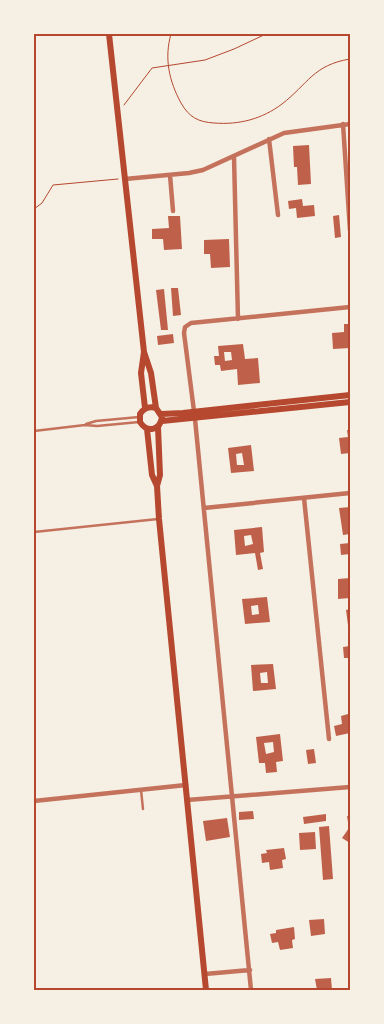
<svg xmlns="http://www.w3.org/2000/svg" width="384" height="1024" font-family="Raleway,sans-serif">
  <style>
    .building { fill: #bf614a; fill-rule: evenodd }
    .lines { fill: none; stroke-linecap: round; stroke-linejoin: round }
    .path { stroke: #b5482f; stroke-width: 1 }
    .service { stroke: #c5725c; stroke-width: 2.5 }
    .minor { stroke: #c5725c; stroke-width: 4.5 }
    .secondary { stroke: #b5482f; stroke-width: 6 }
    .neatline { fill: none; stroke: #b5482f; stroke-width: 2 }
  </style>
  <rect width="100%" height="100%" fill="#f6efe4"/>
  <path class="building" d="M309,145L311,184L298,185L297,167H294L293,146Z
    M302,199L303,206L314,205L315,216L297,218L296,208L289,209L288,201Z
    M339,215L341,237L335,238L333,216Z
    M168,216H180L182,249L164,250L163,239H152V229L169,228Z
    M229,239L230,267L211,268L210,254H204V240Z
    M171,288H178L181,315L173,316Z
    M164,289L168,330H161L156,290Z
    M344,324H350V348L333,349L332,333L344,332Z
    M173,334L174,343L158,345L157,336Z
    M243,344L245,359L258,358L260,383L238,385L237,369L221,371L220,365H215L214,356H219L218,346ZM224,352H231L232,360L225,361Z
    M347,430H350V453L341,454L339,438L348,437Z
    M251,445L254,471L231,473L228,448ZM242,453L244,465H237L236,454Z
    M350,507V534L343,535L339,508Z
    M262,527L264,552L260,553L263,569L258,570L255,553L236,555L234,530ZM251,535L253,544L245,546L244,536Z
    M350,543V554L341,555L340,544Z
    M350,578V598L338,599V579Z
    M267,597L270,622L245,624L242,599ZM258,605L259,614L252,615L251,606Z
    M350,609V633H349L346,610Z
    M350,646V671H349L348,658H344L343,647Z
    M273,664L276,689L253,691L251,665ZM267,672L268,683H261L260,673Z
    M348,714L350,733L336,736L334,726L342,724L341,716Z
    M280,734L283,761L276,762L277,772L266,773L265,763H259L256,737ZM273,742L274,752L266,754L264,743Z
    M314,749L316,763L308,764L306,750Z
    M253,811L254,819L239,820V812Z
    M326,814V821L304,824L303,817Z
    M347,816H350V843L342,838L349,828Z
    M227,818L230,837L206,841L203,821Z
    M329,826L333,879L323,880L319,827Z
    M315,832L316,849L300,850L299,833Z
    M284,848L286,859L282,860L283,868L270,870L269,862L262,863L261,854L267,853L266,850Z
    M324,919L325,934L311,936L309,920Z
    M294,927L295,939L292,940L293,948L280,950L278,942L272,943L270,934L276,933V930Z
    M331,978L332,990H317L315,979Z"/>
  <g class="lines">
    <path class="path" d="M171,34C164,58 169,81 181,103C189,117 198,122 214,123C239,125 262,119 282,104C308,84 313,65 350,59
      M124,105L152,68L205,60L234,49L266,34
      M34,209L42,203L53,185L118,179"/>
    <path class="service" d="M86,424L96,421L139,417
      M34,431L85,425L97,426L139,422
      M34,532L158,519
      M141,790L143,809"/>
    <path class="minor" d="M343,124L350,230
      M269,139L278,215
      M234,157L238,319
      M170,175L173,211
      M125,179L189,173L203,170L284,133L350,124
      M304,498L329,739
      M204,508L350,493
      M187,800L350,787
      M34,801L186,785
      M205,974L250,970
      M251,990L195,419L184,333L185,327L191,323L350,307"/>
    <path class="secondary" d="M109,34L144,352L141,373L145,408
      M144,352L151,373L156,408L162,417C160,431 147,433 140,422V414C144,408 149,406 156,408
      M161,414L183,413L350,395
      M162,421L350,402
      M158,427L160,475L157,486L159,519L206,990
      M147,429L152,475L157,486"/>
  </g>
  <rect width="384" height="1024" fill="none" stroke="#f6efe4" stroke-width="70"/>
  <rect x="35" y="35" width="314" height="954" class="neatline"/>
</svg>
